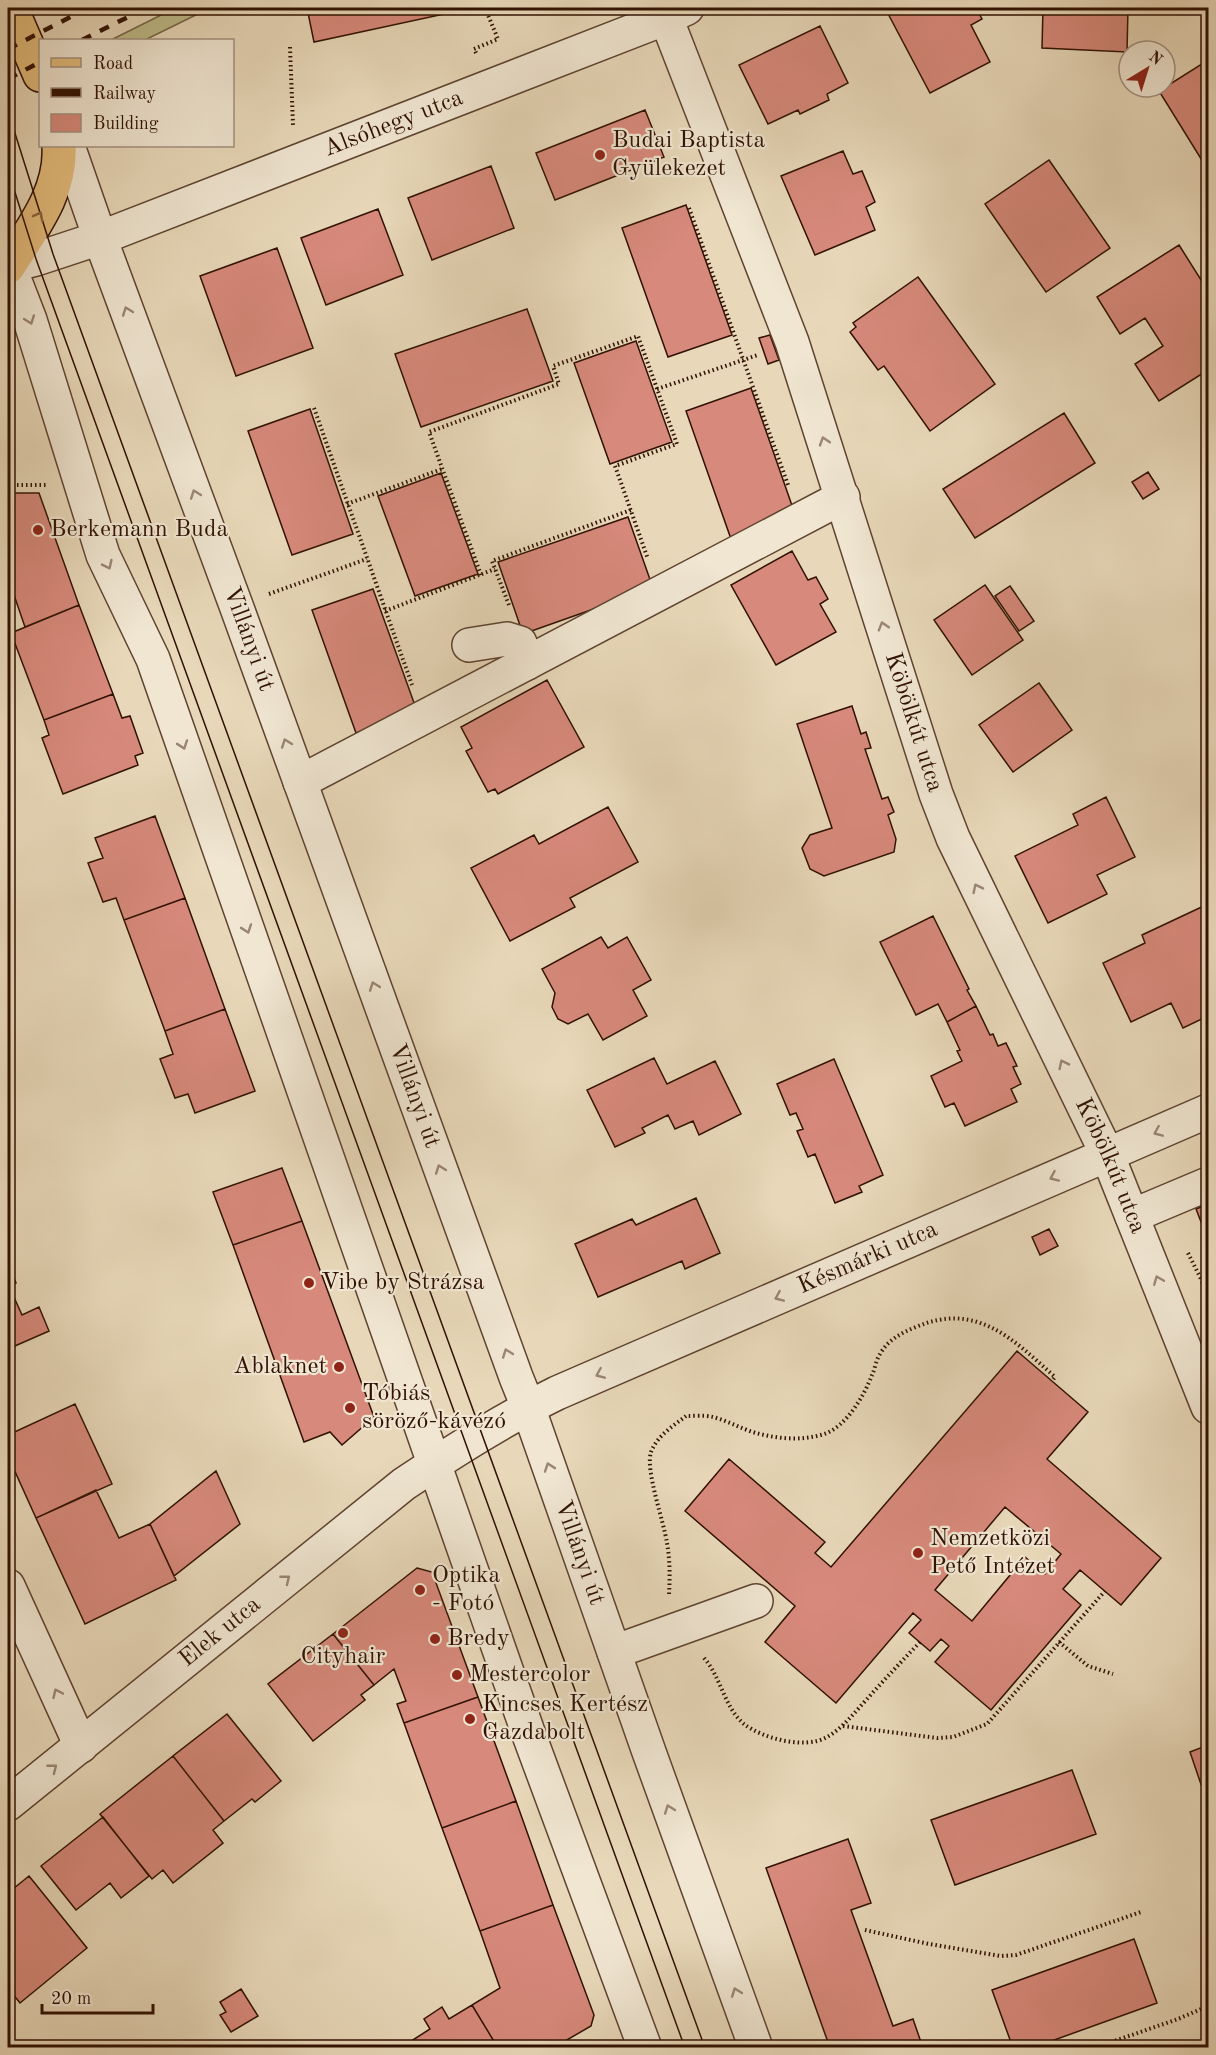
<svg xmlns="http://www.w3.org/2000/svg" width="1216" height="2055" font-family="'Old Standard TT',serif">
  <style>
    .green { fill: #bebc8a; stroke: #776646; stroke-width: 1.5 }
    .building { fill: #d7897b; stroke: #301102; stroke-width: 1.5; fill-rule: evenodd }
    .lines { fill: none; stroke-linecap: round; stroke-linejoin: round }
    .minor-casing { stroke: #5e4330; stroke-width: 36 }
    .major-casing { stroke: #301102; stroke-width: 36 }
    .path { stroke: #301102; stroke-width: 4; stroke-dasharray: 1.5 3; stroke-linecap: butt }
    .minor { stroke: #f0e6d2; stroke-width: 33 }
    .major { stroke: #e4bc7c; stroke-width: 33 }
    .tram { stroke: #301102; stroke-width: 1.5 }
    .rail { stroke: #301102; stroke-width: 4.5; stroke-dasharray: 10 10; stroke-linecap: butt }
    .oneway { stroke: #8a663f }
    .oneway2 { stroke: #9a8674 }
    .poi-dot { fill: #8f2418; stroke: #f0e6d2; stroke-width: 2 }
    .labels { text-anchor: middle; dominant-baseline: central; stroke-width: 4.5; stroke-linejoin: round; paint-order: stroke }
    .street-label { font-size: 24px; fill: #301102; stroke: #f0e6d2 }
    .poi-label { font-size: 24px; fill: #301102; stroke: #f0e6d2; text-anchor: start }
  </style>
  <rect width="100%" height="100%" fill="#e8d8b9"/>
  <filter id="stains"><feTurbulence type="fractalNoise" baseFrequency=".00333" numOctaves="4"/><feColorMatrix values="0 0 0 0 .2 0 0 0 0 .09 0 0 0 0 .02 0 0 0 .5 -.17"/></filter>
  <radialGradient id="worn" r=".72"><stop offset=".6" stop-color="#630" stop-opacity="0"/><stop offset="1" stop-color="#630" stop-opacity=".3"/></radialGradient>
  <path class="green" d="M175,8H210L145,40H111Z"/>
  <path class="building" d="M307,8H448L449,13L314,42Z
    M885,8H976L982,19L971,25L990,62L930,93Z
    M1043,8H1128L1127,52L1042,48Z
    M820,26L848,83L827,94L829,100L800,114L798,110L768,124L739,65Z
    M1208,60V170L1159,91Z
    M645,110L664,157L555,200L536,153Z
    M843,151L853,174L862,171L875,202L866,207L875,230L815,255L781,176Z
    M1049,160L1110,248L1046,292L985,204Z
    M491,166L514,228L432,260L408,198Z
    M686,205L732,335L668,357L622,228Z
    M378,209L403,275L326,305L301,238Z
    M1179,245L1208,291V370L1159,401L1135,364L1163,346L1145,318L1120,334L1097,297Z
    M277,248L313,348L236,376L200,276Z
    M918,277L995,384L930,431L884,366L878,370L850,332L856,327L853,323Z
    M527,309L553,381L421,427L395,354Z
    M770,335L779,360L768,364L759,338Z
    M636,341L672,442L610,464L574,363Z
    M751,388L796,517L731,539L686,411Z
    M310,409L353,534L292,555L248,431Z
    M1064,413L1095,463L975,538L943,489Z
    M1148,472L1159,489L1143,499L1132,482Z
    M441,473L478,574L415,596L378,496Z
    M8,493H39L79,605L25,627L14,595H8Z
    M628,517L653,588L523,634L498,562Z
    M792,551L808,580L816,577L828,599L820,604L836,632L776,665L731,585Z
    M985,585L1023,640L972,675L934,620Z
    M1010,586L1034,621L1019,631L995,596Z
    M373,589L417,711L356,733L312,610Z
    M79,605L113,694L44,720L11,633Z
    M547,680L584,747L498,794L495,789L488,792L466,751L472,748L461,727Z
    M1039,683L1072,730L1013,772L979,725Z
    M113,694L122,718L130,716L143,753L135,756L138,765L63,794L42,738L49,735L44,720Z
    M852,706L861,734L866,732L871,748L865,749L882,799L888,797L894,812L888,815L896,839L894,852L824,876L810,869L802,848L810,835L832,828L797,724Z
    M1106,797L1135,857L1097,875L1107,894L1048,923L1015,856L1078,825L1073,814Z
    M608,807L638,862L570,898L575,907L510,941L471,868L534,835L539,844Z
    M155,816L185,898L124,920L116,898L103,902L88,863L103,858L95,838Z
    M185,898L225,1009L165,1031L124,920Z
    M1208,904V1016L1183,1028L1171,1003L1131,1022L1103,963L1145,943L1142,935Z
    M933,916L969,989L967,990L976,1006L947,1022L938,1004L916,1015L880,942Z
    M601,937L608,948L627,937L651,980L633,990L647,1016L603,1040L588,1014L568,1024L558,1019L552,1007L555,993L542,969Z
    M976,1006L990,1035L993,1034L998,1046L1006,1043L1017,1066L1013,1067L1021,1084L1011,1089L1017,1102L965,1126L954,1103L945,1107L931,1076L962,1061L957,1051L960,1050L947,1022Z
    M225,1009L255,1091L195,1113L188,1094L175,1098L160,1059L173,1054L165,1031Z
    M654,1058L667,1084L715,1061L741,1114L699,1135L693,1121L675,1129L668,1115L642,1128L645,1133L615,1147L587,1090Z
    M834,1059L883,1175L859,1186L862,1192L835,1203L815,1154L808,1157L797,1131L803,1129L796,1113L790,1115L777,1084Z
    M282,1168L302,1221L233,1245L213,1192Z
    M696,1198L720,1253L685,1269L682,1261L598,1297L575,1244L632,1219L636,1225Z
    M1208,1204V1240L1196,1209Z
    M302,1221L374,1417L342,1445L330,1432L304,1442L233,1245Z
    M1049,1229L1058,1246L1040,1255L1032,1237Z
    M8,1263L16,1283L8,1287Z
    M9,1286L22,1315L39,1307L49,1331L8,1349V1287Z
    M1017,1351L1088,1412L1047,1459L1161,1558L1121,1605L1080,1570L1063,1589L1081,1605L991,1710L935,1662L949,1646L941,1639L930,1651L909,1633L921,1620L913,1613L836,1703L765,1642L795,1606L685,1511L729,1459L825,1542L815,1553L831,1567ZM1005,1507L1061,1554L1045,1574L1025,1557L972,1621L935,1590Z
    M75,1404L112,1484L36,1518L8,1456V1435Z
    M216,1471L240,1524L174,1576L150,1524Z
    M96,1490L119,1538L150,1524L176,1580L85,1624L36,1518Z
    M417,1568L432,1572L478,1697L404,1723L397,1704L406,1701L394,1669L374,1685L333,1634Z
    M333,1634L374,1685L361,1695L365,1700L313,1741L268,1684Z
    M478,1697L516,1801L442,1828L404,1723Z
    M227,1714L281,1781L255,1802L252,1799L224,1821L173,1756Z
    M1208,1745V1805L1190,1752Z
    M173,1756L224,1821L213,1830L223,1843L173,1883L163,1870L152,1879L100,1814Z
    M1072,1770L1096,1834L955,1885L931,1820Z
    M516,1801L553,1905L480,1931L442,1828Z
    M103,1817L149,1876L121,1898L110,1883L76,1910L41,1866Z
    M848,1839L871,1903L851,1910L893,2026L913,2019L923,2048H830L766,1868Z
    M29,1876L87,1948L20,2003L8,1988V1893Z
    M553,1905L594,2015L591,2026L553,2048H498L472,2005L500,1988L480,1931Z
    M1134,1939L1157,2003L1032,2048H1013L992,1990Z
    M8,1988L13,1996L8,2001Z
    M241,1989L258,2016L231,2032L220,2015L226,2012L220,2002Z
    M472,2005L498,2048H411L408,2043L430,2029L424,2019L442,2007L449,2019Z"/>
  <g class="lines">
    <defs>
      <g id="minor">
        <path id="s1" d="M666,18L792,342L936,794L953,838L1107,1154L1208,1407"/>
        <path id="s2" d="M68,146L100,238L237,608L516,1377L528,1407L649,1752L756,2048"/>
        <path d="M8,263L30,320L103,555L153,659L529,1735L645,2048"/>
        <path id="s3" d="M8,266L36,259L100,238L666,18L687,8"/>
        <path d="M469,645L507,639L520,643L527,663"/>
        <path d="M300,782L843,497"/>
        <path d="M1132,1216L1208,1184"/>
        <path d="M8,1586L81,1746"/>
        <path d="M614,1652L756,1601"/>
        <path id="s4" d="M8,1804L404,1484C454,1451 504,1419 557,1393L1208,1111"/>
      </g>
      <path id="major" d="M11,8L40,75
        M8,267C31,230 62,192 59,146"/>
    </defs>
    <use href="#minor" class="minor-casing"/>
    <use href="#major" class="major-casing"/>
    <path class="path" d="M290,47L293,125
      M476,53L474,49L498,39L485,8
      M689,208L788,485
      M657,389L758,355
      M314,408L412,685
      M8,485H46
      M347,504L442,469
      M481,575L429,432L559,384L553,366L638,336L677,444L615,466L648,559
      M269,594L367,559
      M509,605L492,561L631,510
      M385,611L495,569
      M1188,1253L1203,1283
      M1201,1284L1208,1280
      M669,1594C670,1577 670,1560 667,1543C664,1522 645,1470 651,1452C657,1436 673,1426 686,1416C694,1416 705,1415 713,1417C728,1421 742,1429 756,1433C778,1439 803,1441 824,1434C846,1427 864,1396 872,1375C875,1369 876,1360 880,1354C888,1340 901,1333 916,1327C976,1301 1013,1339 1055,1377L1052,1381
      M1059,1642L1088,1666L1113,1674
      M704,1658C721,1677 724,1707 744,1724C762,1738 805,1750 827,1737C843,1728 854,1713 867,1699C884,1680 902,1661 920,1642
      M843,1726L937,1738L953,1737L987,1724L1105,1591
      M865,1930L929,1944L1001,1956L1016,1955L1141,1912
      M1094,2048L1178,2019L1208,2006"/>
    <use href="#minor" class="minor"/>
    <use href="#major" class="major"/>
    <path class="tram" d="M8,111L53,254L705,2048
      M8,170L36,259L685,2048"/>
    <path class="rail" d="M82,40L146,8
      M8,49L88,8
      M8,79L40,62"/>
  </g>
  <defs><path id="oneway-chevron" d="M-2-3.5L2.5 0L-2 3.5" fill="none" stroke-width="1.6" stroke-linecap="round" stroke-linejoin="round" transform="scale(1.5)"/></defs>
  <use class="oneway" href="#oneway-chevron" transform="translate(39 216) rotate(-62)"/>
  <g class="oneway2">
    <use href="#oneway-chevron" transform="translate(127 311) rotate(-110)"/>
    <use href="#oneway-chevron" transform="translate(30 320) rotate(70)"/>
    <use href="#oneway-chevron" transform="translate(824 441) rotate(-108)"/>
    <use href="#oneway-chevron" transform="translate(195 494) rotate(-110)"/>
    <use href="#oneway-chevron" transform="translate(108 565) rotate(64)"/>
    <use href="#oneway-chevron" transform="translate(883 626) rotate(-107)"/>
    <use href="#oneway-chevron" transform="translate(286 743) rotate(-110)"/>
    <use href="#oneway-chevron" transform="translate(183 745) rotate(71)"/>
    <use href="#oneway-chevron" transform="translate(977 888) rotate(-116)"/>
    <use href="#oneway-chevron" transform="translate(247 929) rotate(71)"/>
    <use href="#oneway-chevron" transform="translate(374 986) rotate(-110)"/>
    <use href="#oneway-chevron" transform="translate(1063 1064) rotate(-116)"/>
    <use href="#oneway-chevron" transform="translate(1158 1132) rotate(157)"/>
    <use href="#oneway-chevron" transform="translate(440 1169) rotate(-110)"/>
    <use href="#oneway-chevron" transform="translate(1054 1177) rotate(156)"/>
    <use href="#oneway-chevron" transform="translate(1158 1280) rotate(-112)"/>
    <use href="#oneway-chevron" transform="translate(779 1297) rotate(157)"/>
    <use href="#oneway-chevron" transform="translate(507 1353) rotate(-110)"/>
    <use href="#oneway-chevron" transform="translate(600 1374) rotate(157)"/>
    <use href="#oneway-chevron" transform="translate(549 1467) rotate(-109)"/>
    <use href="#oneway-chevron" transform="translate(286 1579) rotate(-39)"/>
    <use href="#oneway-chevron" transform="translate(57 1693) rotate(-115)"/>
    <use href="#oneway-chevron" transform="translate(53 1768) rotate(-38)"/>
    <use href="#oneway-chevron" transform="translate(669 1809) rotate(-110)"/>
    <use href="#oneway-chevron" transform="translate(736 1992) rotate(-110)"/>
  </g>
  <g class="poi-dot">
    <circle cx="600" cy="155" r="6"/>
    <circle cx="38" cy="530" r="6"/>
    <circle cx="309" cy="1283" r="6"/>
    <circle cx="339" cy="1367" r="6"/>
    <circle cx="350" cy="1408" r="6"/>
    <circle cx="918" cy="1553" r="6"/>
    <circle cx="420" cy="1590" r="6"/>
    <circle cx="343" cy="1633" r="6"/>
    <circle cx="435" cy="1639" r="6"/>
    <circle cx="457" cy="1675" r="6"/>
    <circle cx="470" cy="1719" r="6"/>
  </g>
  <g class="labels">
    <g class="street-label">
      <text stroke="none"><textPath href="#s3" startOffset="411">Alsóhegy utca</textPath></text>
      <text stroke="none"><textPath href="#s2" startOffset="525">Villányi út</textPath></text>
      <text stroke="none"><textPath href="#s1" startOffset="747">Köbölkút utca</textPath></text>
      <text stroke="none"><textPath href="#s2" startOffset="1011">Villányi út</textPath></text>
      <text stroke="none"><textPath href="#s1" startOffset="1233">Köbölkút utca</textPath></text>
      <text stroke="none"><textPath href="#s4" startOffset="1026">Késmárki utca</textPath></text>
      <text stroke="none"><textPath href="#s2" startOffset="1497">Villányi út</textPath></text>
      <text stroke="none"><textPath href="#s4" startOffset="273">Elek utca</textPath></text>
    </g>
    <g class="poi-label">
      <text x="612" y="141">Budai Baptista<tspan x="612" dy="28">Gyülekezet</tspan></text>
      <text x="50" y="530">Berkemann Buda</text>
      <text x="321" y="1283">Vibe by Strázsa</text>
      <text x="327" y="1367" text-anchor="end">Ablaknet</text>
      <text x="362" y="1394">Tóbiás<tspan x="362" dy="28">söröző-kávézó</tspan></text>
      <text x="930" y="1539">Nemzetközi<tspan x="930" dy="28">Pető Intézet</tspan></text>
      <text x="432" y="1576">Optika<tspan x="432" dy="28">- Fotó</tspan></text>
      <text x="447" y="1639">Bredy</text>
      <text x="343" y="1657" text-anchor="middle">Cityhair</text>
      <text x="469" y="1675">Mestercolor</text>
      <text x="482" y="1705">Kincses Kertész<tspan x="482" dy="28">Gazdabolt</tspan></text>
    </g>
  </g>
  <rect width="1216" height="2055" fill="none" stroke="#e8d8b9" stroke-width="30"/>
  <rect x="9" y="9" width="1198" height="2037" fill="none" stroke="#301102" stroke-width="3"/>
  <rect x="15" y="15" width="1186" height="2025" fill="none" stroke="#301102" stroke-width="1.5"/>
  <rect x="39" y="39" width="195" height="108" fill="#f0e6d2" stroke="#a3917f" stroke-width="1.5"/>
  <rect x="51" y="58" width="30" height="9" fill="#e4bc7c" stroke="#a3917f" stroke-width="1.5"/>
  <text x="93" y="69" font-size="18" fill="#301102">Road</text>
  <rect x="51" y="88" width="30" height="9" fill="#301102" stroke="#a3917f" stroke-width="1.5"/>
  <text x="93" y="99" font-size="18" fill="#301102">Railway</text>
  <rect x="51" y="114" width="30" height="18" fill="#d7897b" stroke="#a3917f" stroke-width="1.5"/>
  <text x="93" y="129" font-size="18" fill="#301102">Building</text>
  <g transform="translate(1147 69) rotate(38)"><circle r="28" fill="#f0e6d2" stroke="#a3917f" stroke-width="1.5"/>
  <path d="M0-4.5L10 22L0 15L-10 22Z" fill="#8f2418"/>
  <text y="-9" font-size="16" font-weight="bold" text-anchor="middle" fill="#301102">N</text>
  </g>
  <path d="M42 2004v9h111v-9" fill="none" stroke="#301102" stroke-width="3"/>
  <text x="51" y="2004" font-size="18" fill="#301102" stroke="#f0e6d2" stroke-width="4.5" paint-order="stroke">20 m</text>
  <rect width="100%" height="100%" filter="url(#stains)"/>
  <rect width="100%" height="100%" fill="url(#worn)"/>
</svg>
